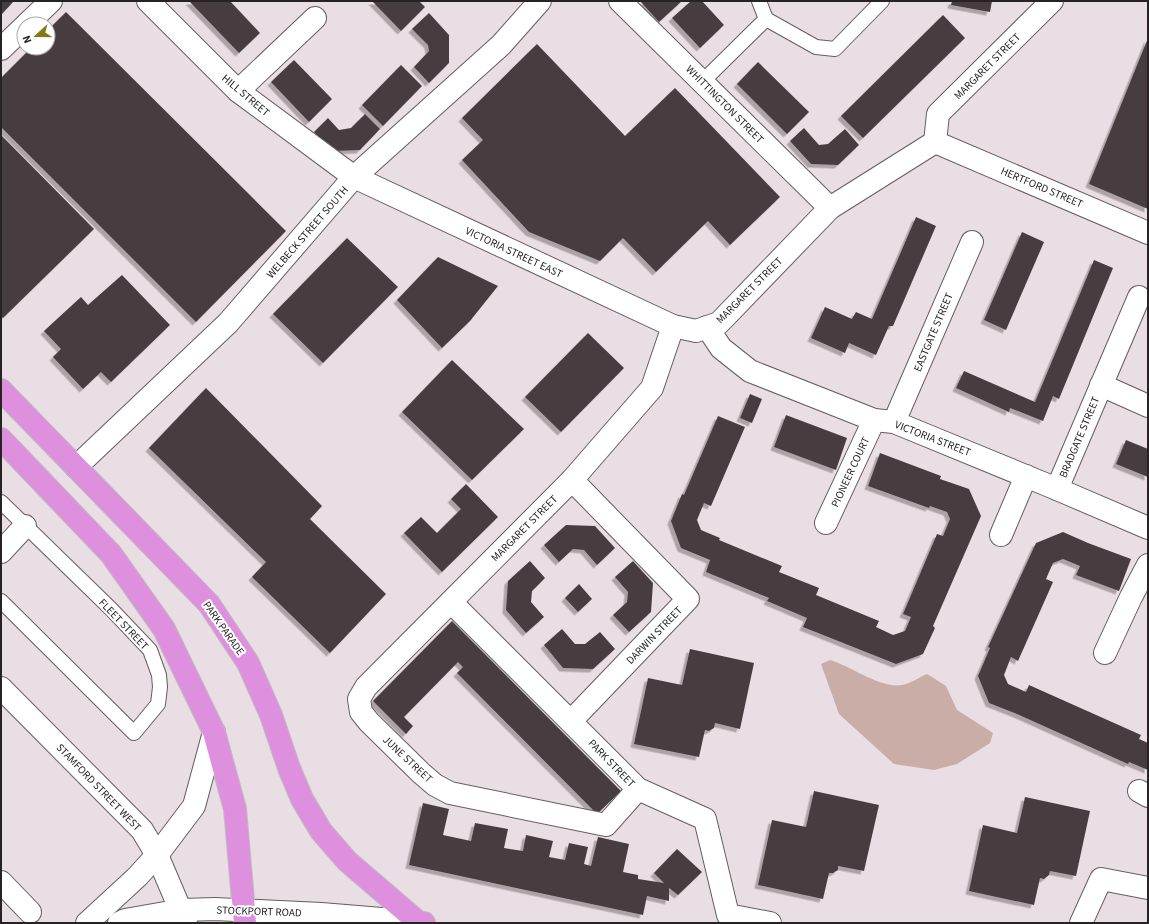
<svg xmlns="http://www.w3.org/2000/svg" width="1149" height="924" font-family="'Source Sans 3',sans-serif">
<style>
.green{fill:#caada6}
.building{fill:#473e3f;filter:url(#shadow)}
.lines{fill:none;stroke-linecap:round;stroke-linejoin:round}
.service-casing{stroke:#665d61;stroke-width:16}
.minor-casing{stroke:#665d61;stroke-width:24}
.tertiary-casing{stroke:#665d61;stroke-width:24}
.trunk-casing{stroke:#bebdbd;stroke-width:24}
.service{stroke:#fff;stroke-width:14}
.minor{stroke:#fff;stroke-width:22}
.tertiary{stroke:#fff;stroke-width:22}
.trunk{stroke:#de90de;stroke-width:22}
.labels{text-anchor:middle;stroke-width:4;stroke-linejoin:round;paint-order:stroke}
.street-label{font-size:11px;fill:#272324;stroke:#fff}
</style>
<defs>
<filter id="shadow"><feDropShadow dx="-3.5" dy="3.5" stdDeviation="0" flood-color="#0004"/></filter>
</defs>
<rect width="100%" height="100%" fill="#e9dee3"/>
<!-- green -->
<path class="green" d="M830,660C851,666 881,689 902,685C910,684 920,677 927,674L946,686L957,710L993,733L990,743L957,764L934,770L894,764L839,714L821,664Z"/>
<!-- building -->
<g class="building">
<path d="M1,1H14L1,15Z"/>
<path d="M189,1H230L260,33L239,53Z"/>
<path d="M372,1H419L425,7L401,31Z"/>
<path d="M640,1H682L659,22Z"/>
<path d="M691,1H702L724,25L700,48L672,18Z"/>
<path d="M952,1H992L990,12L951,5Z"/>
<path d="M66,12L286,231L196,322L1,127V78L31,48H48V30Z"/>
<path d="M429,13L449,35V63L429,83L414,67L429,51L428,45L412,29Z"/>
<path d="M943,15L965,38L863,138L841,116Z"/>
<path d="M1148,38V209L1089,184Z"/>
<path d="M537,44L625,136L675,88L780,197L730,245L708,221L656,272L623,238L600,261L529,232L462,160L483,140L462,118Z"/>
<path d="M294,60L332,99L309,122L271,82Z"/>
<path d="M758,62L809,112L787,134L737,84Z"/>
<path d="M401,65L422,86L383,126L362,105Z"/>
<path d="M365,114L380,129L360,150L333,151L314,132L328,118L339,130L351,128Z"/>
<path d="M804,128L819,145L828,144L845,129L859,145L838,165L811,164L790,141Z"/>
<path d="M1,135L94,229L3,318L1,316Z"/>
<path d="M916,217L936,226L893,326H889L876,355L849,343L845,353L811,338L825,307L852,319L856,312L872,319Z"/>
<path d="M1022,232L1044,242L1006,330L984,320Z"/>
<path d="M347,238L398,287L323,363L273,314Z"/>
<path d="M438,257L498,286L470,321L442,348L397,300Z"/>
<path d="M1094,260L1113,268L1059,399L1053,396L1043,421L1010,408L1009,412L956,388L964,371L1035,402Z"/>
<path d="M122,275L170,325L111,382L101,372L83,389L53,357L61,349L44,331L81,297L88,305Z"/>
<path d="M588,333L624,368L561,432L525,397Z"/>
<path d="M452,360L524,429L472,480L402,412Z"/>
<path d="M206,388L322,506L310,519L386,594L330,653L252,577L266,562L149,448Z"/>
<path d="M750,394L762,399L752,423L740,418Z"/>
<path d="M786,415L847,438L836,470L774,447Z"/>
<path d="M718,416L745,427L711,506L704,503L697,520L701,530L720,538L719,540L782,566L779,572L819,588L816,595L879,621L876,627L893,635L905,631L911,617L903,614L937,534L943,536L950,519L947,512L930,506L929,508L868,486L880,453L941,476L940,479L969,489L981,516L933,626L935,628L923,654L896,664L803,627L807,618L767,601L769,598L706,572L710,560L681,548L671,521L682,494L684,495Z"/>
<path d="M1126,440L1148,449V477L1116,464Z"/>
<path d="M466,484L498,517L442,572L404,533L421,517L437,533L461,509L451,499Z"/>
<path d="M566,525L595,526L615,548L597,565L584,550L573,549L559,562L544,545Z"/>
<path d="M1063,532L1088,543L1131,559L1119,591L1076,575L1080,566L1063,559L1053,563L1046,579L1053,582L1018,661L1011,657L1004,675L1008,684L1026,692L1029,685L1141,735L1139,739L1148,743V770L1129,762L1128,764L1017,714L989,703L978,676L990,648L988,647L1036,543Z"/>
<path d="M530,561L545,578L532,591L531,602L544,617L526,633L506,610L508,581Z"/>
<path d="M633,561L653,583L651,612L629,632L613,615L627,602L628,592L615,577Z"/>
<path d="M579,584L592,599L578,612L565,598Z"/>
<path d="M452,621L621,791L597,814L457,673L463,667L458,662L404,717L413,726L406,734L373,701Z"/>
<path d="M562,629L575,644H585L600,632L615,649L593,669L563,668L544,645Z"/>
<path d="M690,649L754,663L740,729L715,723L714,728L709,731L705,730L699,757L634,744L648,678L682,685Z"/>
<path d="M814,791L879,805L864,871L838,866V870L833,873H829L823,899L758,885L772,820L806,827Z"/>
<path d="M1025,797L1090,811L1076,876L1050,871L1049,875L1044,879L1040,878L1034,905L969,891L983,825L1017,833Z"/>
<path d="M423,803L449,809L443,835L471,841L475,823L508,829L504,848L523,851L526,835L553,841L549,857L565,860L569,843L588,847L584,864L591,866L598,837L629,844L623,872L638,875V879L664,883L654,873L677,849L702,872L678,895L669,888V901L647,896L643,915L409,865Z"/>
</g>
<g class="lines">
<!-- service casing -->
<g class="service-casing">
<g id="service">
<path d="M759,1L766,19L816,47L835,49L882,1"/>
<path d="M702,82L766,19"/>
<path d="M1,502L111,609L150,650L159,675L160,687L158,704L134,733L1,601"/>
</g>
</g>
<!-- minor casing -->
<g class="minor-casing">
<g id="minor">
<path d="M620,1L830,208"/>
<path d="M27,24L51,1"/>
<path d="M1,49L24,27"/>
<path d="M238,91L315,18"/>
<path d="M935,142L938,114L1052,1"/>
<path d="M707,327L721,348L750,371L874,420L894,422L1057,489L1148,528"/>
<path d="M1101,385L1148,406"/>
<path d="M894,422L972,242"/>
<path d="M76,467L228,323L354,177L501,45L540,1"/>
<path d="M1057,489L1139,297"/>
<path d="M826,523L874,420"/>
<path d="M1001,535L1026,476"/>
<path d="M1,552L25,526"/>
<path d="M451,602L638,789L705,819L728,915L770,923"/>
<path d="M1105,653L1131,597L1148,565"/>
<path d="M1,688L142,830L157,855L186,923"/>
<path d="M571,721L688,599L572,480"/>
<path d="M638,789L606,825L450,793L435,785L421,773L369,722L361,712L359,699L366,687L572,480L652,388L673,326"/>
<path d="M1139,791L1148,796"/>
<path d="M1,882L30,912"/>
<path d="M87,923L137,877L157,855L194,806L214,732"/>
<path d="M119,923L125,920L182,910L215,909L321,914L418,922"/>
<path d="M1081,923L1101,879L1148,888"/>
</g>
</g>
<!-- tertiary casing -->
<g class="tertiary-casing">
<path id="tertiary" d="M148,1L238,91L354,177L673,326L696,331L719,323L830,208L935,142L1148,233"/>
</g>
<!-- trunk casing -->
<g class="trunk-casing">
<g id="trunk">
<path d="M1,390L209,604L248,663L271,715L289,768L302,799L321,831L347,861L418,922L424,923"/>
<path d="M1,439L111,554L164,629L214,732L235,809L245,923"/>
</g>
</g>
<!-- service -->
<use href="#service" class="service"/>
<!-- minor -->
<use href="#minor" class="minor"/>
<!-- tertiary -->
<use href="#tertiary" class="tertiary"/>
<!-- trunk -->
<use href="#trunk" class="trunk"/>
</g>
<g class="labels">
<!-- street labels -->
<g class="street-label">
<text transform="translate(987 66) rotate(-45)" y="4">MARGARET STREET</text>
<text transform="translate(246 95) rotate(40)" y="4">HILL STREET</text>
<text transform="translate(725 104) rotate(45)" y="4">WHITTINGTON STREET</text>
<text transform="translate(1042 187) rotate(23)" y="4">HERTFORD STREET</text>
<text transform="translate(307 232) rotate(-49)" y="4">WELBECK STREET SOUTH</text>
<text transform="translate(514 252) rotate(25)" y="4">VICTORIA STREET EAST</text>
<text transform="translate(749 290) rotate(-45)" y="4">MARGARET STREET</text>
<text transform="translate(933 332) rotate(-67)" y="4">EASTGATE STREET</text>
<text transform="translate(1079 437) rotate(-67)" y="4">BRADGATE STREET</text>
<text transform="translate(933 438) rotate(21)" y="4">VICTORIA STREET</text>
<text transform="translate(850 472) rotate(-65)" y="4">PIONEER COURT</text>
<text transform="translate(524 528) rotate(-45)" y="4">MARGARET STREET</text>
<text transform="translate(124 624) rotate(46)" y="4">FLEET STREET</text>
<text transform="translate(224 628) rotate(55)" y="4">PARK PARADE</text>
<text transform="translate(654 635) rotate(-46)" y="4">DARWIN STREET</text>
<text transform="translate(408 759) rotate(43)" y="4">JUNE STREET</text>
<text transform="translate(612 763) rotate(46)" y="4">PARK STREET</text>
<text transform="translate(99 787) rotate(46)" y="4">STAMFORD STREET WEST</text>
<text transform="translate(259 911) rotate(2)" y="4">STOCKPORT ROAD</text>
</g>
</g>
<!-- border -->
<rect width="1149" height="924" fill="none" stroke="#272324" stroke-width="4"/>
<!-- north arrow -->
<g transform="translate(36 36) rotate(249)"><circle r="19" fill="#ffffff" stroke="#a9a7a7"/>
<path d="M0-3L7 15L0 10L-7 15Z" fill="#85771a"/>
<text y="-6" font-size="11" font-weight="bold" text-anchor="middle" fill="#272324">N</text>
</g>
</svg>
